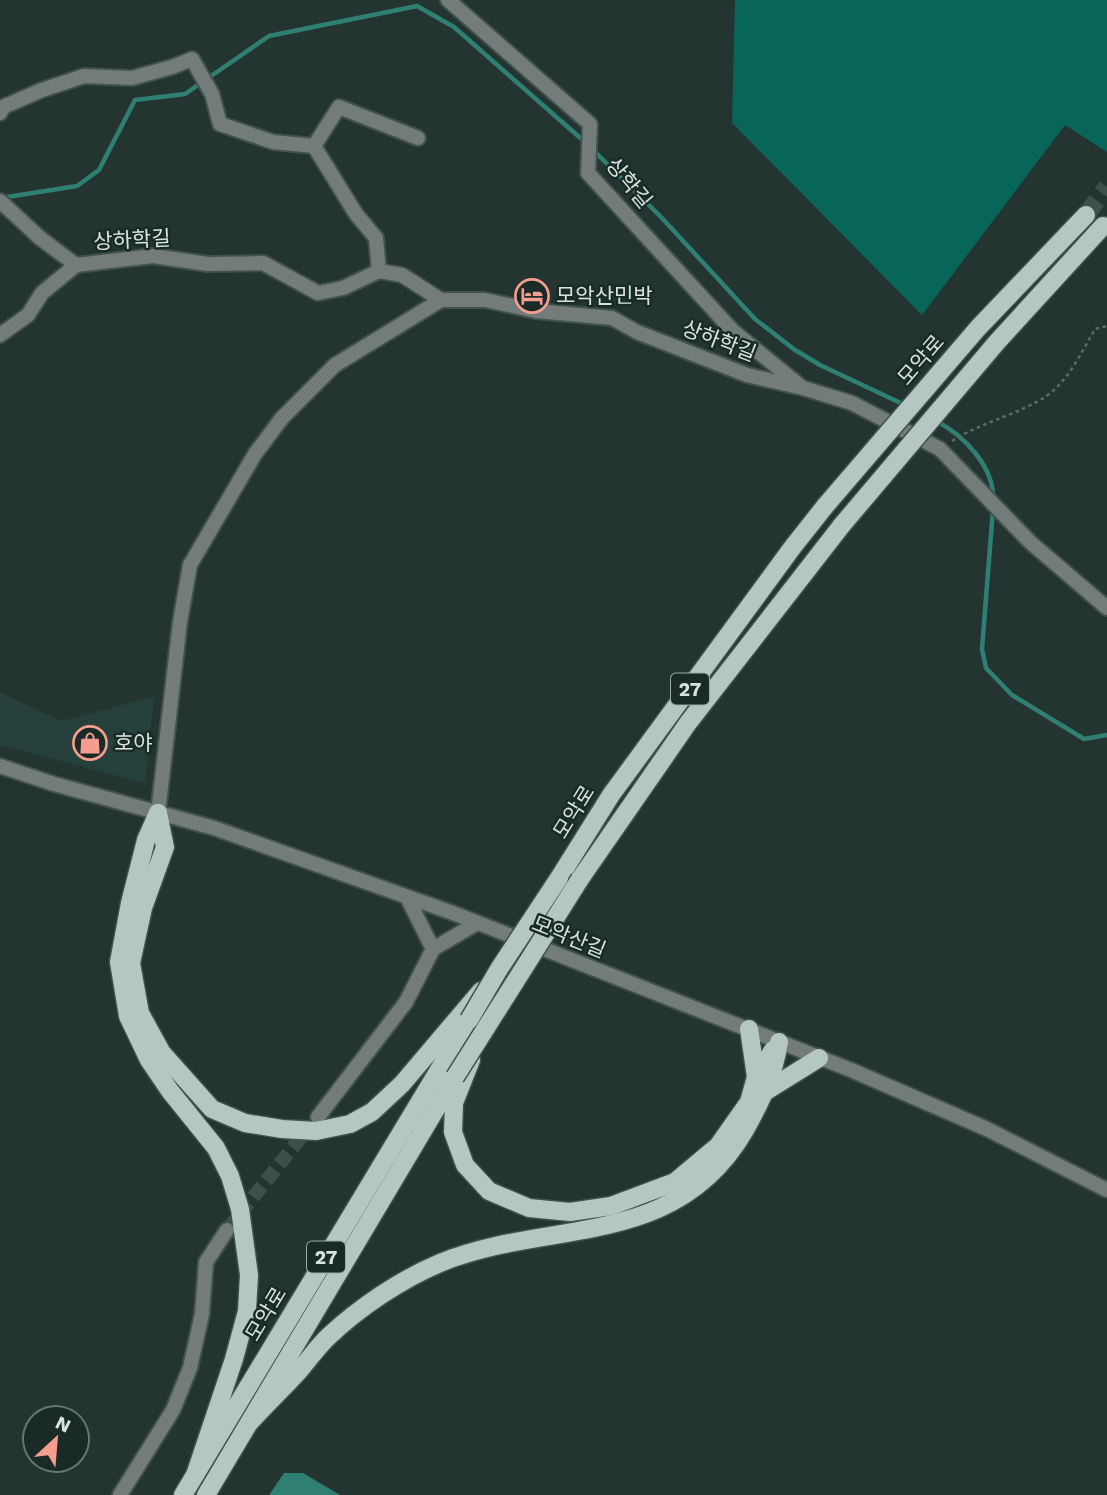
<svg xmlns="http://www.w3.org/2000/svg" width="1107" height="1495" font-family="'Work Sans','Noto Sans KR',sans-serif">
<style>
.built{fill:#26403b}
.forest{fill:#076659}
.water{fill:#2f8072}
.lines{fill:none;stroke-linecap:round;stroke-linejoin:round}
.stream{stroke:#2f8072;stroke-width:4.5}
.minor-tunnel{stroke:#3f4f4b;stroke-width:14;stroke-dasharray:14 7;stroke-linecap:butt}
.primary-tunnel{stroke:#3f4f4b;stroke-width:18;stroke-dasharray:18 9;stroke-linecap:butt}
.minor-casing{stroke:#41514d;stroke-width:18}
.primary-casing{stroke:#41514d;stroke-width:21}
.path{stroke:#5d6c68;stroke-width:2.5;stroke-dasharray:3.5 3.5;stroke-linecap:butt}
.minor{stroke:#737c7a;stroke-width:14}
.primary{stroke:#b5c7c2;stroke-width:18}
.primary-bridge-casing{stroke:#41514d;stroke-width:21;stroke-linecap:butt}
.primary-bridge{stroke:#b5c7c2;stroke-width:18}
.labels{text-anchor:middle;stroke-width:5;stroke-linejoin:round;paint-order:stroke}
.shield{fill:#1a2b27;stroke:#9faca8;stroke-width:2}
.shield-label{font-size:19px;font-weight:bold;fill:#d8e3e0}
.street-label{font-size:21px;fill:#d8e3e0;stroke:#1a2b27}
.poi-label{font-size:21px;fill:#d8e3e0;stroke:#1a2b27;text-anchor:start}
</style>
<rect width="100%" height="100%" fill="#243531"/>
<!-- built -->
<path class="built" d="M0,692L61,721L154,697L145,783L0,745Z"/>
<!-- forest -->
<path class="forest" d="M735,0H1107V152L1065,125L922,315L732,123Z"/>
<!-- water -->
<path class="water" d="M284,1473H303L340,1495H269Z"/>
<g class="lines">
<!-- stream -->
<g class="stream">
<path d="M592,149L661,217L755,319L795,350L820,365L907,406"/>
<path d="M1,198L77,186L99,170L135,100L185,94L269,36L417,6L454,27L586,143"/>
<path d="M936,421C964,435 995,468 993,500"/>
<path d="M993,509L982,649L986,668L1012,695L1084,739L1107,735"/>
</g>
<!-- minor-tunnel -->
<path class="minor-tunnel" d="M227,1230L310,1126"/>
<!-- primary-tunnel -->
<path class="primary-tunnel" d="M1086,215L1107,187"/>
<!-- minor casing -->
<g class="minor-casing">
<g id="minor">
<path d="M448,0L590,124L588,173L733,331L799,385"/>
<path d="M0,113L3,107L42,90L84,76L132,78L172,67L192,59L212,94L220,124L273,142L314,146L356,214L376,238L379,271"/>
<path d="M314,146L339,107L418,138"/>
<path d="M0,201L40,238L76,265"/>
<path d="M0,335L28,315L42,293L76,265L153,256L208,264L263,263L318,293L343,288L379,271L402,275L441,300H485L536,311L612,318L637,332L747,375L803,388L852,403L940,449L1030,542L1107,608"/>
<path d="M0,766L54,784L214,828L453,913L851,1070L987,1129L1107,1190"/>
<path d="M158,813L180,622L190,565L255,454L282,418L335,365L441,300"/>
<path d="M407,897L433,949"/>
<path d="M318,1117L406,1002L433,949L477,923"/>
<path d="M120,1495L173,1410L190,1368L202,1314L206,1262L227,1230"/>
</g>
</g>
<!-- primary casing -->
<g class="primary-casing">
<g id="primary">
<path d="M978,328L1086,215"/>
<path d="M997,342L1103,226"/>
<path d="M158,813L146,840L130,903L119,962L128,1016L149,1060L170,1091L216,1148L230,1176L240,1209L249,1275L247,1311L234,1359L195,1475"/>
<path d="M158,813L165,847L143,908L131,963L140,1013L162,1053L212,1109L245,1123L282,1129L316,1131L350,1124L372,1112L402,1084L481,991"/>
<path d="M559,878L611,795L792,548L826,505"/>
<path d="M580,879L688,723L842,525"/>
<path d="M749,1029L756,1077"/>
<path d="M471,1060L454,1103L453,1132L465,1165L489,1191L529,1208L570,1212L611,1206L675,1182L718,1146L749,1102L756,1077L773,1050"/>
<path d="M766,1091L819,1058"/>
<path d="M250,1422C266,1405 282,1389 298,1372C308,1361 317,1347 329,1336C360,1307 400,1280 440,1263C550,1218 675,1251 745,1130C761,1101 774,1075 779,1042"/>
<path d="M183,1495L469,1020"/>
<path d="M206,1495L455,1077"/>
</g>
</g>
<!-- path -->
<path class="path" d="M952,441C980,423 1013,416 1042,399C1067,384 1081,353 1095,329L1107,326"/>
<!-- minor -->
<use href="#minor" class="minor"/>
<!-- primary -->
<use href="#primary" class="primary"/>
<!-- primary-bridge casing -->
<g class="primary-bridge-casing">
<g id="primary-bridge">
<path d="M826,505L978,328"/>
<path d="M842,525L997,342"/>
<path d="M469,1020L499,969L559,878"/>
<path d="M455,1077L580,879"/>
</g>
</g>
<!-- primary-bridge -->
<use href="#primary-bridge" class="primary-bridge"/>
</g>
<!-- icons -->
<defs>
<g id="hotel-ring" transform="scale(1.75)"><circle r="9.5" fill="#1a2b27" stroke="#f59d8f" stroke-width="1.5"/><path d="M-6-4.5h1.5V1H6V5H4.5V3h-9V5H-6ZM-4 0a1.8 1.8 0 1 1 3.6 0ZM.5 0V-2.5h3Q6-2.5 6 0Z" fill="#f59d8f"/></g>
<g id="shop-ring" transform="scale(1.75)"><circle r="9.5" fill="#1a2b27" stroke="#f59d8f" stroke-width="1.5"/><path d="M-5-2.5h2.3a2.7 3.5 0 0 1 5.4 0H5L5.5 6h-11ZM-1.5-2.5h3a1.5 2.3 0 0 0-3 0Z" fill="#f59d8f"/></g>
</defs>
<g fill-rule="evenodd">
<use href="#hotel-ring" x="532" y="296"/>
<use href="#shop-ring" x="90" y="743"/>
</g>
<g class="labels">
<!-- shield labels -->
<g class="shield">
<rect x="671" y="673.5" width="38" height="31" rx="5"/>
<rect x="307" y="1241.5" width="38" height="31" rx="5"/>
</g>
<g class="shield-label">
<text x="690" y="696">27</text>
<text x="326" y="1264">27</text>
</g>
<!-- street labels -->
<g class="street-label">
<text transform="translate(629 183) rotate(50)" y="7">상학길</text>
<text transform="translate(132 240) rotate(-3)" y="7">상하학길</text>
<text transform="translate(719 341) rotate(21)" y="7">상하학길</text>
<text transform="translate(921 360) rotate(-49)" y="7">모악로</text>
<text transform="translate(574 812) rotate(-58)" y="7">모악로</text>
<text transform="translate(569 937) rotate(22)" y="7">모악산길</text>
<text transform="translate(266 1314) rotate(-59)" y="7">모악로</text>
</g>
<!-- poi labels -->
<g class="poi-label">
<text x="556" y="303">모악산민박</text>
<text x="114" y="750">호야</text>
</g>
</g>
<!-- north arrow -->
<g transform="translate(56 1439) rotate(26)"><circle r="33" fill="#1a2b27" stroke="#667571" stroke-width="2"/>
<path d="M0-5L12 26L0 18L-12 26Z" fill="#f59d8f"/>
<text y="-10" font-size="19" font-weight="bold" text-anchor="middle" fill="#d8e3e0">N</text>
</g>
</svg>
